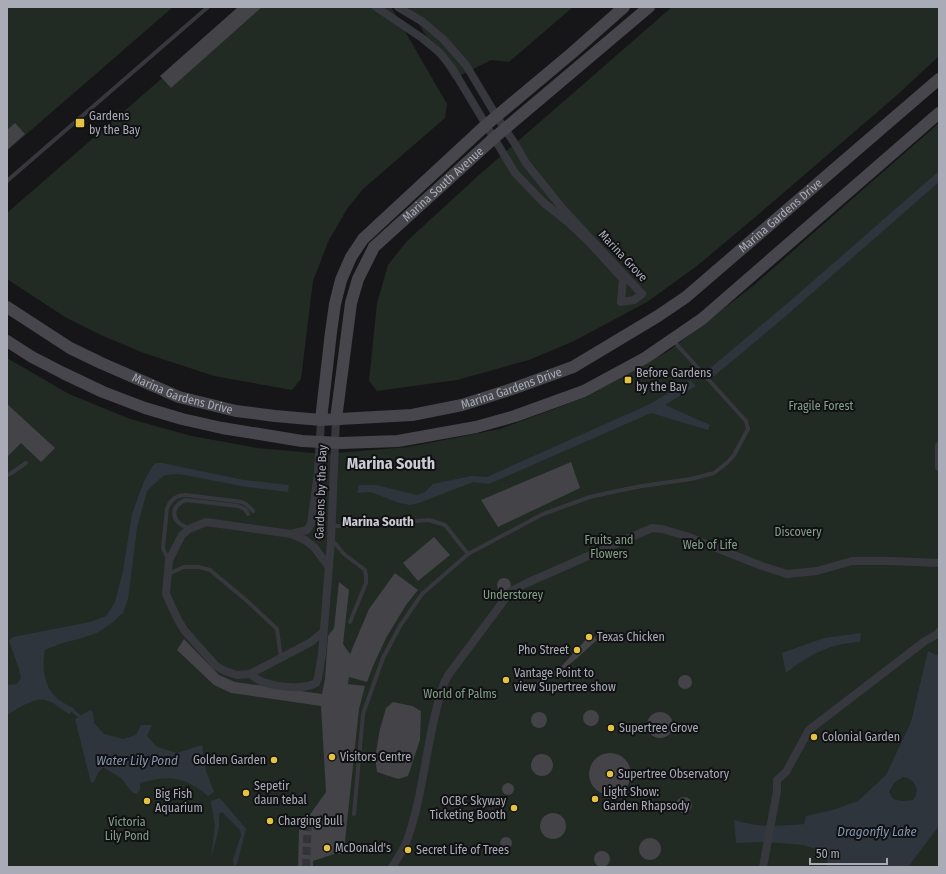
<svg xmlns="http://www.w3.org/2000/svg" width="946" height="874" font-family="'Fira Sans Condensed',sans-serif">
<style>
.green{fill:#222a24}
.water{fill:#2f353d;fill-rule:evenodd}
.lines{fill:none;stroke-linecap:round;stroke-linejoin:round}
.stream{stroke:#2f353d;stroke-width:3}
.building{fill:#434348}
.street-tunnel{stroke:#333438;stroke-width:8;stroke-dasharray:8 4;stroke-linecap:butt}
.lane{stroke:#37383d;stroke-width:4}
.street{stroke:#37383d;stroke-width:8}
.secondary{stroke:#46464c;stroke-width:12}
.poi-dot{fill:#e5c241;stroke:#111113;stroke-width:1.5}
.labels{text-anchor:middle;stroke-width:4;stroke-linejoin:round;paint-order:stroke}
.poi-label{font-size:12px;fill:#a9acb7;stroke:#111113;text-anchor:start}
.street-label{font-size:12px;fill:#a9acb7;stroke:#111113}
.park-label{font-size:12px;fill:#81a087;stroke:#111113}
.neighbourhood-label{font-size:13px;font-weight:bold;fill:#cacbd3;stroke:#111113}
.water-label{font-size:13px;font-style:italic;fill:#8395af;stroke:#111113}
.district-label{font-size:16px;font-weight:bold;fill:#cacbd3;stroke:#111113}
</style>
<rect width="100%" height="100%" fill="#161618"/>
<!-- green -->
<g class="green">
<path d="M7,7H173L7,151Z"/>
<path d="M244,7H391L447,104L445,118L363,189L347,209L328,242L313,281L301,379L292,390L214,376L141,352L101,335L65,317L7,279V213Z"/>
<path d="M408,7H573L509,62L491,60L453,79Z"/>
<path d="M672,7H939V56L896,96L760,213L697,266L647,302L574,341L529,360L457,380L377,391L369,381L377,303L388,265L407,241L479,175Z"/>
<path d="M939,123V867H7V358L69,394L130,419L192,436L257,448L325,454L408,447L500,429L586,397L670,350L754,285Z"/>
</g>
<!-- water -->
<g class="water">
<path d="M939,171V182L787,315L713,377L708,370L789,302Z"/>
<path d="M690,380L696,386L665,405L710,425L708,430L651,413L489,484L473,482L419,503L410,505L399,503L371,492L357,493L359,485H376L417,495L425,492L433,484L471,476L487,477L650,404Z"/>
<path d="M156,463H162L244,480L289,485L288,492L247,487L179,474L165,475L156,482L147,491L137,528L128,599L123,613L113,622L97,633L79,639L62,643L45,650C42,664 43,684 54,695C59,701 68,705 75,709L69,714C61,709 54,702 45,700C34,697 16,710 7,715V685L17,684L21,678L19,669L9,641L13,637L90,622L106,616L115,602L123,571L132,514L144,481L152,467Z"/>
<path d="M861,633L860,642C831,643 808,655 786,673L782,653L824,638Z"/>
<path d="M928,651L939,656V694L938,704L939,711V826L908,867H826L829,853L803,845L767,842L736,843L734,820C760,828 777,826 804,824L806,816L833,810L858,801L886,775L911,722ZM903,777C915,778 921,791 913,800L902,801L893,799L889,792L894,783Z"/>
<path d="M90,710L93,712L94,723L104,734L123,739L136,735L141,725H152L147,736L157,747L177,753L202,745L206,771L214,792L208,796C183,776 170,775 140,783V790L137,794L133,793L121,778L103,767L98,773L94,782L91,783L75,719Z"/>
<path d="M220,798L246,829L237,864L234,866L233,860L241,835L240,830L222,812L219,814V828L211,858L215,826L211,801Z"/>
</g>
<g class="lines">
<!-- stream -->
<path class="stream" d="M73,711L79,716"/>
</g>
<!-- building -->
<g class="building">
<path d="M238,7H262L171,88L160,76Z"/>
<path d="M15,123L25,134L7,150V130Z"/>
<path d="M7,404L55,448L41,462L21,443L7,457Z"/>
<path d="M571,462L580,488L498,527L481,500Z"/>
<path d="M434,537L450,555L418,581L403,563Z"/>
<path d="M395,573L418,590L406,605L386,638L373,666L367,682L349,677L348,684L365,686L359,709L344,851L342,854H334L313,861V867H298L299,830L326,792L321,706L231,693L214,685L177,650L184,639L219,675L235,682L322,694L325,679L328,636L334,628L339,582L349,590L343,644L350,654L369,609Z"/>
<circle cx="504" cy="585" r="7"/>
<path d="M592,633L597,640L576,659L553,677L535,687L533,684L559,669Z"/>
<circle cx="685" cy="682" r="7"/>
<path d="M393,702L412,706L421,711L420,740L408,776L398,779L377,772L375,758L380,729L386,708Z"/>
<circle cx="591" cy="718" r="8"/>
<circle cx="539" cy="720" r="8"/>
<circle cx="660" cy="725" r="13"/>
<circle cx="610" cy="774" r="21"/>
<circle cx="542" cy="765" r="11"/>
<circle cx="508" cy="789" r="6"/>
<circle cx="684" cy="805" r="8"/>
<circle cx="553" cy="826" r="13"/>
<circle cx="506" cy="843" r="6"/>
<circle cx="650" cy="849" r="11"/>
<circle cx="602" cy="859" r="8"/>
</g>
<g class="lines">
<!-- street-tunnel -->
<path class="street-tunnel" d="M306,867L308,818"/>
<!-- lane -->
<g class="lane">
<path d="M7,181L208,7"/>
<path d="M7,475L10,474L26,463"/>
<path d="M332,526H358L429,520L445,525L468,554"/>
<path d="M189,529C186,527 181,525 178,522C170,513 176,503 186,500L238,506L245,509L248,514"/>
<path d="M332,540L344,554L365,570L366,576V583L350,622"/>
<path d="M168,559L163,548L167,509C170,500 176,495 186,495L242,502L246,504L253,511"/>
<path d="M168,574L184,567H199L210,570L246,600L277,629L281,658"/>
<path d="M354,814L363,714L383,658L400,626L422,594L468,554L543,514L590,497L617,491L642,486L691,479L714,473L728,462L734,455L748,429L746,421L678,346L673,340"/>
</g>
<!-- street -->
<g class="street">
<path d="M376,7L422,38L440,53L452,68L515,173L544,203L568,222L588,241L623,279L621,302L634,300L642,294L563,209L526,163L515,144L497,117L466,65L443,39L423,22L398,7"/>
<path d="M939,446V467"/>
<path d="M291,534L307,530L311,524L318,473L321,420"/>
<path d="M323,632L311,642L250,674L237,675L225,671L216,666L184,630L177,618L166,594L169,560L182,535L189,529L206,522L291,534L305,540L314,547L329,567"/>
<path d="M250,674C254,676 258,681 263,682C277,687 304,690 316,683L318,678L322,654L331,540L336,419"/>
<path d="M392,867C397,859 403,851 406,843C425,792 426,735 444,683L449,674L511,591L529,582L652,528L662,529L686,536L762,566L787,574L817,571L852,561H890L939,563"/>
<path d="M763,867L777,791V780L786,772L809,730L925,641L938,634L939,632"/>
</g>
<!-- secondary -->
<g class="secondary">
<path id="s1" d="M7,307L70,348L101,363L179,397L236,411L275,416L321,420L412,415L462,405L509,390L573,367L658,316L686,297L939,79"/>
<path d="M7,341L32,357L63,373L103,392L145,408L182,419L222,428L302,441L341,443L398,441L476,427L515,416L584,391L645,358L702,319L939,113"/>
<path id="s2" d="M336,419L351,303L358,279L374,247L494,138L649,7"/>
<path d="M321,420L331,332L335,304L341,280L351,257L363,239L486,125L572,53L624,7"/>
</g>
</g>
<!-- markers -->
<g class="poi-dot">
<rect x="75" y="118" width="10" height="10" rx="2"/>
<rect x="624" y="376" width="8" height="8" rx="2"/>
<circle cx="589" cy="637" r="4"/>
<circle cx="577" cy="650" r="4"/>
<circle cx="506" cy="680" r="4"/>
<circle cx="611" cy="728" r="4"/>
<circle cx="814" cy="737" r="4"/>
<circle cx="332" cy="757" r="4"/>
<circle cx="274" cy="760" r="4"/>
<circle cx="610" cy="774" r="4"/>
<circle cx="246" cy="793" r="4"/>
<circle cx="595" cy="799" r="4"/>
<circle cx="147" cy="801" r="4"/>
<circle cx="514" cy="808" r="4"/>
<circle cx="270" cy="821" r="4"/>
<circle cx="327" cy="848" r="4"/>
<circle cx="408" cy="850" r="4"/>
</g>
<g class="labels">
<!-- poi labels -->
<g class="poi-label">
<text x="89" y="120">Gardens<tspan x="89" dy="14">by the Bay</tspan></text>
<text x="636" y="377">Before Gardens<tspan x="636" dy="14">by the Bay</tspan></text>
<text x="597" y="641">Texas Chicken</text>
<text x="569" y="654" text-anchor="end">Pho Street</text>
<text x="514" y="677">Vantage Point to<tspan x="514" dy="14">view Supertree show</tspan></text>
<text x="619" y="732">Supertree Grove</text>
<text x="822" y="741">Colonial Garden</text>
<text x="340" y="761">Visitors Centre</text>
<text x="266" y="764" text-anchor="end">Golden Garden</text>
<text x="618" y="778">Supertree Observatory</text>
<text x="254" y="790">Sepetir<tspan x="254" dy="14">daun tebal</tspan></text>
<text x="603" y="796">Light Show:<tspan x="603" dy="14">Garden Rhapsody</tspan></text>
<text x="155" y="798">Big Fish<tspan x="155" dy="14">Aquarium</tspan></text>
<text x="506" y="805" text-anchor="end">OCBC Skyway<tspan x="506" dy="14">Ticketing Booth</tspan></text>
<text x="278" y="825">Charging bull</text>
<text x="335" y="852">McDonald's</text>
<text x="416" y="854">Secret Life of Trees</text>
</g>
<!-- street labels -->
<g class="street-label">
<text dy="4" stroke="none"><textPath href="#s2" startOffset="271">Marina South Avenue</textPath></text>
<text dy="4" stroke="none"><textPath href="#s1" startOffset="856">Marina Gardens Drive</textPath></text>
<text transform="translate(623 256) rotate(47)" y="4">Marina Grove</text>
<text dy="4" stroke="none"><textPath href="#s1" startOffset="533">Marina Gardens Drive</textPath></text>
<text dy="4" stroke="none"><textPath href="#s1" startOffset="197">Marina Gardens Drive</textPath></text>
<text transform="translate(321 492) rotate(-88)" y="4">Gardens by the Bay</text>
</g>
<!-- park labels -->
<g class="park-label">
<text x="821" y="410">Fragile Forest</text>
<text x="798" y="536">Discovery</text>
<text x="609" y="544">Fruits and<tspan x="609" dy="14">Flowers</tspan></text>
<text x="710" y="549">Web of Life</text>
<text x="513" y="599">Understorey</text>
<text x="460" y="698">World of Palms</text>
<text x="127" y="826">Victoria<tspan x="127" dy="14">Lily Pond</tspan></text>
</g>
<!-- neighbourhood labels -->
<g class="neighbourhood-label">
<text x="378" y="526">Marina South</text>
</g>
<!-- water labels -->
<g class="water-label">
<text x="137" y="765">Water Lily Pond</text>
<text x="877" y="836">Dragonfly Lake</text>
</g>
<!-- district labels -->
<g class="district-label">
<text x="391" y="469">Marina South</text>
</g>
</g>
<!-- border -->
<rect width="946" height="874" fill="none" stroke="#a9acb7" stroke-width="16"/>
<!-- scale -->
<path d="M810 858v6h77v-6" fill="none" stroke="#a9acb7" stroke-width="2"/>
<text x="816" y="858" font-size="12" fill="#a9acb7" stroke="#111113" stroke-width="3" paint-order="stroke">50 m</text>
</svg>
